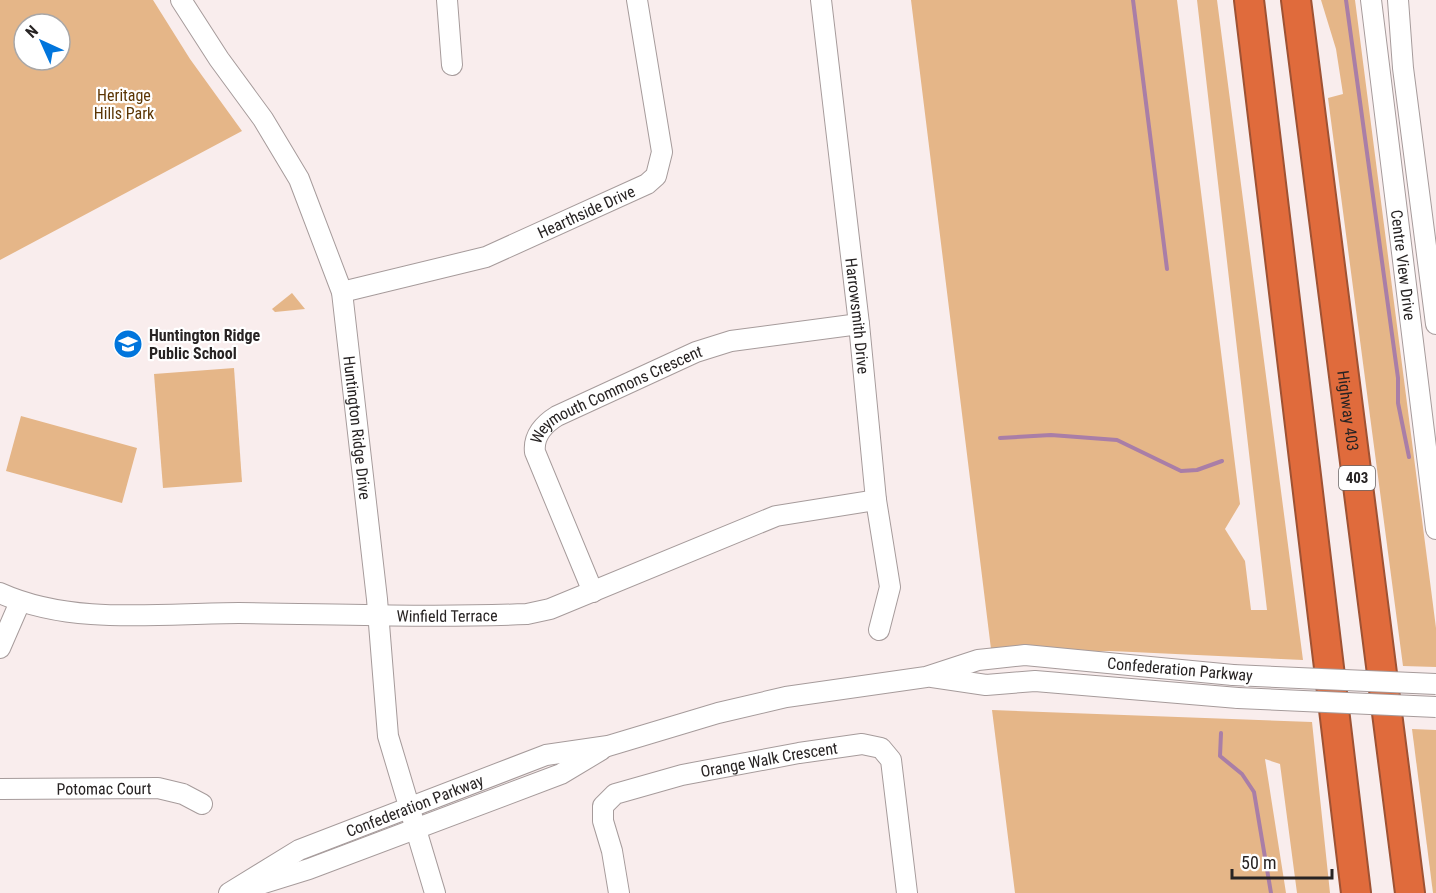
<svg xmlns="http://www.w3.org/2000/svg" width="1436" height="893" font-family="'Roboto Condensed',sans-serif">
<style>
.green{fill:#e5b688;fill-rule:evenodd}
.lines{fill:none;stroke-linecap:round;stroke-linejoin:round}
.stream{stroke:#a97ea7;stroke-width:4}
.minor-casing{stroke:#a69b9b;stroke-width:22}
.highway-casing{stroke:#9f5233;stroke-width:32}
.minor{stroke:#fff;stroke-width:20}
.highway{stroke:#e06b3c;stroke-width:28}
.minor-bridge-casing{stroke:#a69b9b;stroke-width:22;stroke-linecap:butt}
.minor-bridge{stroke:#fff;stroke-width:20}
.labels{text-anchor:middle;stroke-width:4.5;stroke-linejoin:round;paint-order:stroke}
.shield{fill:#fff;stroke:#686565;stroke-width:1.5}
.shield-label{font-size:15px;font-weight:bold;fill:#272323}
.park-label{font-size:16px;fill:#5b3503;stroke:#fff}
.street-label{font-size:16px;fill:#272323;stroke:#fff}
.poi-label{font-size:16px;font-weight:bold;fill:#272323;stroke:#fff;text-anchor:start}
</style>
<rect width="100%" height="100%" fill="#f9eded"/>
<!-- green -->
<g class="green">
<path d="M0,0H153L190,59L242,131L0,260ZM24,24H60V60H24Z"/>
<path d="M911,0H1177L1240,504L1225,529L1245,561L1251,610H1267L1197,0H1217L1303,660L1111,651L999,655L991,649Z"/>
<path d="M1321,0H1355L1436,628V667L1403,666L1328,98L1343,94L1336,49Z"/>
<path d="M292,293L305,309L275,312L272,309Z"/>
<path d="M234,368L242,482L163,488L154,374Z"/>
<path d="M21,416L137,448L122,503L6,471Z"/>
<path d="M992,710L1312,722L1330,893H1297L1280,764L1265,759L1286,893H1015Z"/>
<path d="M1412,729L1436,730V893H1433Z"/>
</g>
<g class="lines">
<!-- stream -->
<g class="stream">
<path d="M1133,0L1167,269"/>
<path d="M1346,0L1398,378V403L1409,457"/>
<path d="M1000,438L1051,435L1117,440L1181,471L1197,470L1222,461"/>
<path d="M1221,733L1220,756L1242,774L1254,792L1271,893"/>
</g>
<!-- minor casing -->
<g class="minor-casing">
<g id="minor">
<path id="s1" d="M181,0L219,59L263,119L299,179L342,292L377,599L388,736L435,893"/>
<path d="M447,0L452,65"/>
<path id="s2" d="M821,0L859,324L876,500L890,587L879,630"/>
<path id="s3" d="M1371,0L1436,529"/>
<path d="M1398,0L1403,68L1436,324"/>
<path id="s4" d="M342,292L486,257L647,184L656,176L662,152L637,0"/>
<path id="s5" d="M593,592L535,452C533,436 544,424 557,416L696,352L731,341L859,324"/>
<path id="s6" d="M0,593C73,626 162,613 239,613C335,614 431,618 527,614L550,609L776,516L876,500"/>
<path d="M0,648L20,602"/>
<path d="M932,677L986,685L1035,681L1238,698"/>
<path id="s7" d="M0,789L158,788L183,794L202,804"/>
<path d="M254,886L309,869L561,774L601,750"/>
<path id="s8" d="M229,893L299,850L546,755L608,746L718,713L786,697L926,677L978,660L1025,655L1233,675"/>
<path id="s9" d="M619,893L612,851L603,821V806L615,794L682,775L799,753L862,744L881,748L891,760L907,893"/>
</g>
</g>
<!-- highway casing -->
<g class="highway-casing">
<g id="highway">
<path d="M1249,0L1356,893"/>
<path id="s10" d="M1296,0L1410,893"/>
</g>
</g>
<!-- minor -->
<use href="#minor" class="minor"/>
<!-- highway -->
<use href="#highway" class="highway"/>
<!-- minor-bridge casing -->
<g class="minor-bridge-casing">
<g id="minor-bridge">
<path d="M1233,675L1436,684"/>
<path d="M1238,698L1436,707"/>
</g>
</g>
<!-- minor-bridge -->
<use href="#minor-bridge" class="minor-bridge"/>
</g>
<!-- icons -->
<defs>
<g id="school-disc" transform="scale(1.5)"><circle r="9.5" fill="#0175dc" stroke="#fff"/><path d="M0-5L7-2L0 1L-7-2ZM-4 1L0 2.5L4 1V4Q0 6-4 4Z" fill="#fff"/></g>
</defs>
<g fill-rule="evenodd">
<use href="#school-disc" x="128" y="344"/>
</g>
<g class="labels">
<!-- shield labels -->
<rect class="shield" x="1339" y="466" width="36" height="24" rx="4.5"/>
<g class="shield-label">
<text x="1357" y="483">403</text>
</g>
<!-- park labels -->
<g class="park-label">
<text x="124" y="101">Heritage<tspan x="124" dy="18">Hills Park</tspan></text>
</g>
<!-- street labels -->
<g class="street-label">
<text dy="6" stroke="none"><textPath href="#s4" startOffset="258">Hearthside Drive</textPath></text>
<text dy="6" stroke="none"><textPath href="#s3" startOffset="267">Centre View Drive</textPath></text>
<text dy="6" stroke="none"><textPath href="#s2" startOffset="318">Harrowsmith Drive</textPath></text>
<text dy="6" stroke="none"><textPath href="#s5" startOffset="258">Weymouth Commons Crescent</textPath></text>
<text dy="6" stroke="none"><textPath href="#s10" startOffset="414">Highway 403</textPath></text>
<text dy="6" stroke="none"><textPath href="#s1" startOffset="472">Huntington Ridge Drive</textPath></text>
<text dy="6" stroke="none"><textPath href="#s6" startOffset="450">Winfield Terrace</textPath></text>
<text transform="translate(1180 669) rotate(5)" y="6">Confederation Parkway</text>
<text dy="6" stroke="none"><textPath href="#s9" startOffset="264">Orange Walk Crescent</textPath></text>
<text dy="6" stroke="none"><textPath href="#s7" startOffset="104">Potomac Court</textPath></text>
<text dy="6" stroke="none"><textPath href="#s8" startOffset="206">Confederation Parkway</textPath></text>
</g>
<!-- poi labels -->
<g class="poi-label">
<text x="149" y="341">Huntington Ridge<tspan x="149" dy="18">Public School</tspan></text>
</g>
</g>
<!-- north arrow -->
<g transform="translate(42 42) rotate(315)"><circle r="28" fill="#ffffff" stroke="#a9a7a7" stroke-width="1.5"/>
<path d="M0-4.5L10 22L0 15L-10 22Z" fill="#0175dc"/>
<text y="-9" font-size="16" font-weight="bold" text-anchor="middle" fill="#272323">N</text>
</g>
<!-- scale -->
<path d="M1232 869v9h100v-9" fill="none" stroke="#272323" stroke-width="3"/>
<text x="1241" y="869" font-size="18" fill="#272323" stroke="#ffffff" stroke-width="4.5" paint-order="stroke">50 m</text>
</svg>
